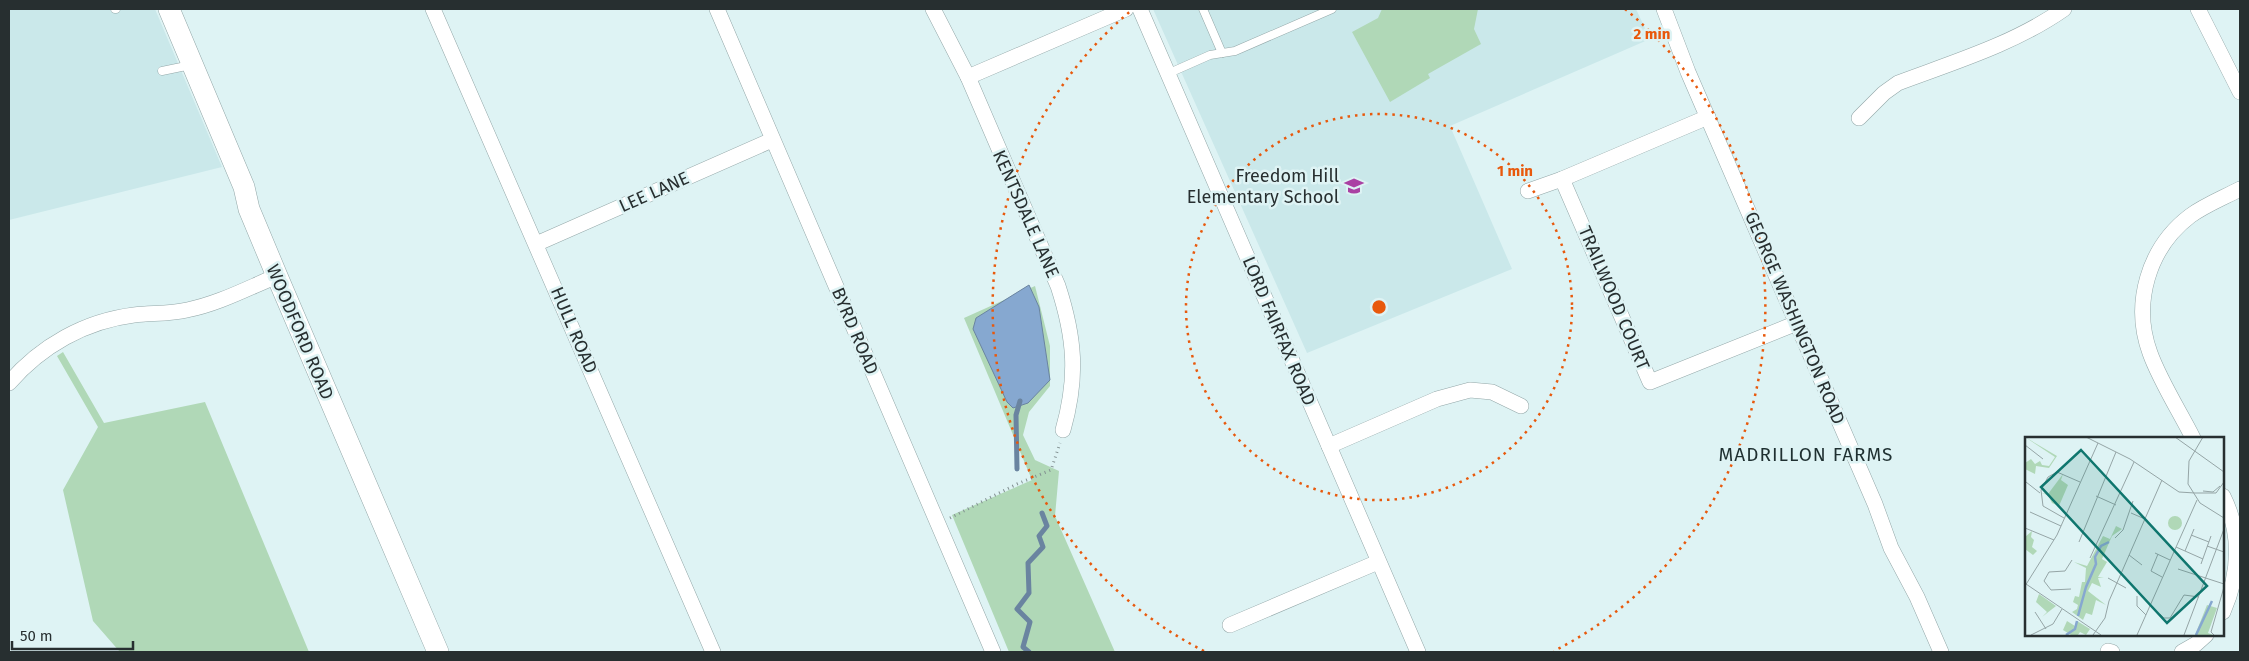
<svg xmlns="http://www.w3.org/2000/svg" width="2249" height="661" font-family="'Fira Sans',sans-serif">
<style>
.built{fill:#cae8ea}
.green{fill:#b0d8b7}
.water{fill:#86a8d0;stroke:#6a84a0}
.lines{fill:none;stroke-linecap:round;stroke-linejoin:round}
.stream{stroke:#6a84a0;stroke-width:5}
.lane-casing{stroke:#93a7a8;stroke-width:9}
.street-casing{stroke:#93a7a8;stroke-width:16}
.secondary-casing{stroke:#93a7a8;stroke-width:22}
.path{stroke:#829091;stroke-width:3;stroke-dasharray:1 4;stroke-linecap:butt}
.lane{stroke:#fff;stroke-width:8}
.street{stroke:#fff;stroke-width:15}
.secondary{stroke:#fff;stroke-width:21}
.ring{fill:none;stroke:#e8590c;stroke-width:2.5;stroke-dasharray:2.5 5}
.labels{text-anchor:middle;stroke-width:5;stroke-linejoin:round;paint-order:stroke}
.poi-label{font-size:18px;fill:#272f30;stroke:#def3f4;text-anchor:end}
.street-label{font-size:18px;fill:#272f30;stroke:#def3f4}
.neighbourhood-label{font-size:19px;letter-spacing:1px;fill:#1f3031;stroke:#def3f4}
.inset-river{fill:none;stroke:#86a8d0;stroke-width:2.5}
.inset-road{fill:none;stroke:#95a5a6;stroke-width:1}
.view{fill:#0f766e;fill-opacity:0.15;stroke:#0f766e;stroke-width:2.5}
.inset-edge{fill:none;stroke:#272f30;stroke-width:2.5}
.centre{fill:#e8590c;stroke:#def3f4;stroke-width:2.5}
.ring-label{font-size:15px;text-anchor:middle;font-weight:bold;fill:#e8590c;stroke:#def3f4;stroke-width:5;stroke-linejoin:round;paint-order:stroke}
</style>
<rect width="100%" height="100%" fill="#def3f4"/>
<!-- built -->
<g class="built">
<path d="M9,9H155L222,167L9,220Z"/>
<path d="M1153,9H1636L1650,39L1450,126L1512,269L1307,353Z"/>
</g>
<!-- green -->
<g class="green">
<path d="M1382,9H1478L1474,29L1481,44L1428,74L1430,78L1390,102L1352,32L1378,18Z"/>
<path d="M1035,286L1050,346V386L1029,412L1023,435L1035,460L1059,471L1055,516L1115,652H1009L952,515L1032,480L964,318Z"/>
<path d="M63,352L104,423L205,402L309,652H120L93,621L63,490L98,427L57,356Z"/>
</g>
<!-- water -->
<path class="water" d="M1029,285L1039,307L1050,380L1028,403L1013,408L1007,402L973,329L976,318Z"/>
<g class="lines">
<!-- stream -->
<g class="stream">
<path d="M1017,469L1016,415L1020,401"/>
<path d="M1029,652L1023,647L1030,622L1017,609L1029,593L1028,563L1043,547L1039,536L1047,526L1042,513"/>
</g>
<!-- lane casing -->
<g class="lane-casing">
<g id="lane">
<path d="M115,9H116"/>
<path d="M1203,9L1222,53"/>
<path d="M162,71L191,65"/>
<path d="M1167,74L1210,55L1235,51L1332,9"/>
</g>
</g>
<!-- street casing -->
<g class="street-casing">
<g id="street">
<path d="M433,9L713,652"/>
<path d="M717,9L993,652"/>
<path d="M933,9L968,77L1058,286C1075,338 1078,377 1063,430"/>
<path d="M1140,9L1418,652"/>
<path d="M1664,9L1688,72L1875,504L1891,548L1917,597L1941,652"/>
<path d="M2198,9L2240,92"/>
<path d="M968,77L1126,9"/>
<path d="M1859,118L1884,93L1898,83C1954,62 2014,44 2064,9"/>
<path d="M1562,179L1650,382L1797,323"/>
<path d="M1528,191L1562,179L1708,117"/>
<path d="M536,244L772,140"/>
<path d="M9,383C41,346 85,321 134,315C152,313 170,314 187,310C218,304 248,288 277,276"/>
<path d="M2193,438C2180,412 2160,381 2150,353C2132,304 2148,248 2190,216C2205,205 2223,198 2240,189"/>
<path d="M1329,446L1437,399L1470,390L1492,392L1521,406"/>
<path d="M2223,496C2242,534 2240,573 2223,612"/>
<path d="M1230,625L1378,562"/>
<path d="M2108,651L2112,652"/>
<path d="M2182,652L2196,644L2206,635"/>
</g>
</g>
<!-- secondary casing -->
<g class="secondary-casing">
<path id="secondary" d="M169,9L244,187L249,209L277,276L438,652"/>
</g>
<!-- path -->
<path class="path" d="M950,518L1017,484L1051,470L1060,443"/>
<!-- lane -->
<use href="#lane" class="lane"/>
<!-- street -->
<use href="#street" class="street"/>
<!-- secondary -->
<use href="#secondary" class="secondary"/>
</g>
<!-- distance rings -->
<g class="ring">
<circle cx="1379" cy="307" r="193"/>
<path d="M1204 651A386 386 0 0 1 1133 9M1625 9A386 386 0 0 1 1554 651"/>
</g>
<!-- icons -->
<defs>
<g id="school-bare" transform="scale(1.5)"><path d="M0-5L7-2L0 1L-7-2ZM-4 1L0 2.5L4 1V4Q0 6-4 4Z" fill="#aa41a3" stroke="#def3f4" stroke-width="2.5" paint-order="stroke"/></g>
</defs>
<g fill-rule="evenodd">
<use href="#school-bare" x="1354" y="186"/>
</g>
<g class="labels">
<!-- poi labels -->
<g class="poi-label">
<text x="1339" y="182">Freedom Hill<tspan x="1339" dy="21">Elementary School</tspan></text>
</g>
<!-- street labels -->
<g class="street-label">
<text transform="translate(654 192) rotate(-24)" y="6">LEE LANE</text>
<text transform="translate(1026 214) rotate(66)" y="6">KENTSDALE LANE</text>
<text transform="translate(1614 298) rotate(67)" y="6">TRAILWOOD COURT</text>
<text transform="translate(1795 318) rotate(67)" y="6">GEORGE WASHINGTON ROAD</text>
<text transform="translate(574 330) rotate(67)" y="6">HULL ROAD</text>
<text transform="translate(855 331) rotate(67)" y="6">BYRD ROAD</text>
<text transform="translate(1279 331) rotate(67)" y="6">LORD FAIRFAX ROAD</text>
<text transform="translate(300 332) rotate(67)" y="6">WOODFORD ROAD</text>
</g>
<!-- neighbourhood labels -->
<g class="neighbourhood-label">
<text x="1806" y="461">MADRILLON FARMS</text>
</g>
</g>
<!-- overview -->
<g transform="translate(2025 437)">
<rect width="199" height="199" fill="#def3f4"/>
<path d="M0,0L32,19L24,31L11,29L10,37L0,32V26L6,22L10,27L15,24L17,28L24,29L30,20ZM38,37L36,43L43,48L34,69L27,66L23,58L16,56L23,57ZM143 86a7 7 0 1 1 14 0a7 7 0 1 1-14 0ZM91,89L97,92L87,99L77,122L82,125L73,140H79L73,141L76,150L67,146L63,154L81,168L71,163L67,178L61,176L58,183L47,175L52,172L53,168L48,165L50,159L54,160L57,145H60L61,131L49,125L62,129L78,99L85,102ZM7,94L6,100L9,103L7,110L12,114L8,118L0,112V100ZM14,157L31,169L17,180L22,175L11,165ZM182,168L192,171L183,196L188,198H170ZM42,184L50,189L52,184L65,192L61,198L55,195L53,198H46L38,193Z" fill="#b0d8b7"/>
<path class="inset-river" d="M53,179L61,150L71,127L70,120L76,109L84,105M41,198L50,192L52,184M171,198L187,164"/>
<path class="inset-road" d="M61,0L105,22L154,55L170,56M150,0L199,35M178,0L164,24L163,47L175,66L199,81M0,8L18,22M1,45L15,56M178,54L188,55L195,49M170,56H191L199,45M71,59L91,68M5,75L36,89M106,76L120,82M39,81L18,69L16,53L23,40L32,35L55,45M0,91L29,103M166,98L184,105M90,101L98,93L108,64M54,105L91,15M182,109L199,115M151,110L178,122M160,114L169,92M130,116L145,123M133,117L126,134L137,140M104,118L117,128M65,121L109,25M176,127L186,99M153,132L199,147M83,141L101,151M1,147L76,198M0,149L32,98L73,6M46,152L26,153L19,144L24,135L40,134L47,123M112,159V169L121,178M10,175L21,192M135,177L139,181H145L159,158L174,160M6,198L28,187L37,172M68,198L80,181L84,164L137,43M112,198L172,63M159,198L199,92M189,198L186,195L199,150"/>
<path class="view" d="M56,13L182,149L142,186L16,50Z"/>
<rect width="199" height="199" class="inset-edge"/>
</g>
<circle cx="1379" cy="307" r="8" class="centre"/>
<g class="ring-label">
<text x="1652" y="39">2 min</text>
<text x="1515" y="176">1 min</text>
</g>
<!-- border -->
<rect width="2249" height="661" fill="none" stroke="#272f30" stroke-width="20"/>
<!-- scale -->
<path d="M12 641v8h121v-8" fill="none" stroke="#272f30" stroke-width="2.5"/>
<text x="20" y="641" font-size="15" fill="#272f30" stroke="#def3f4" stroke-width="4" paint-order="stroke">50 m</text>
</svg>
